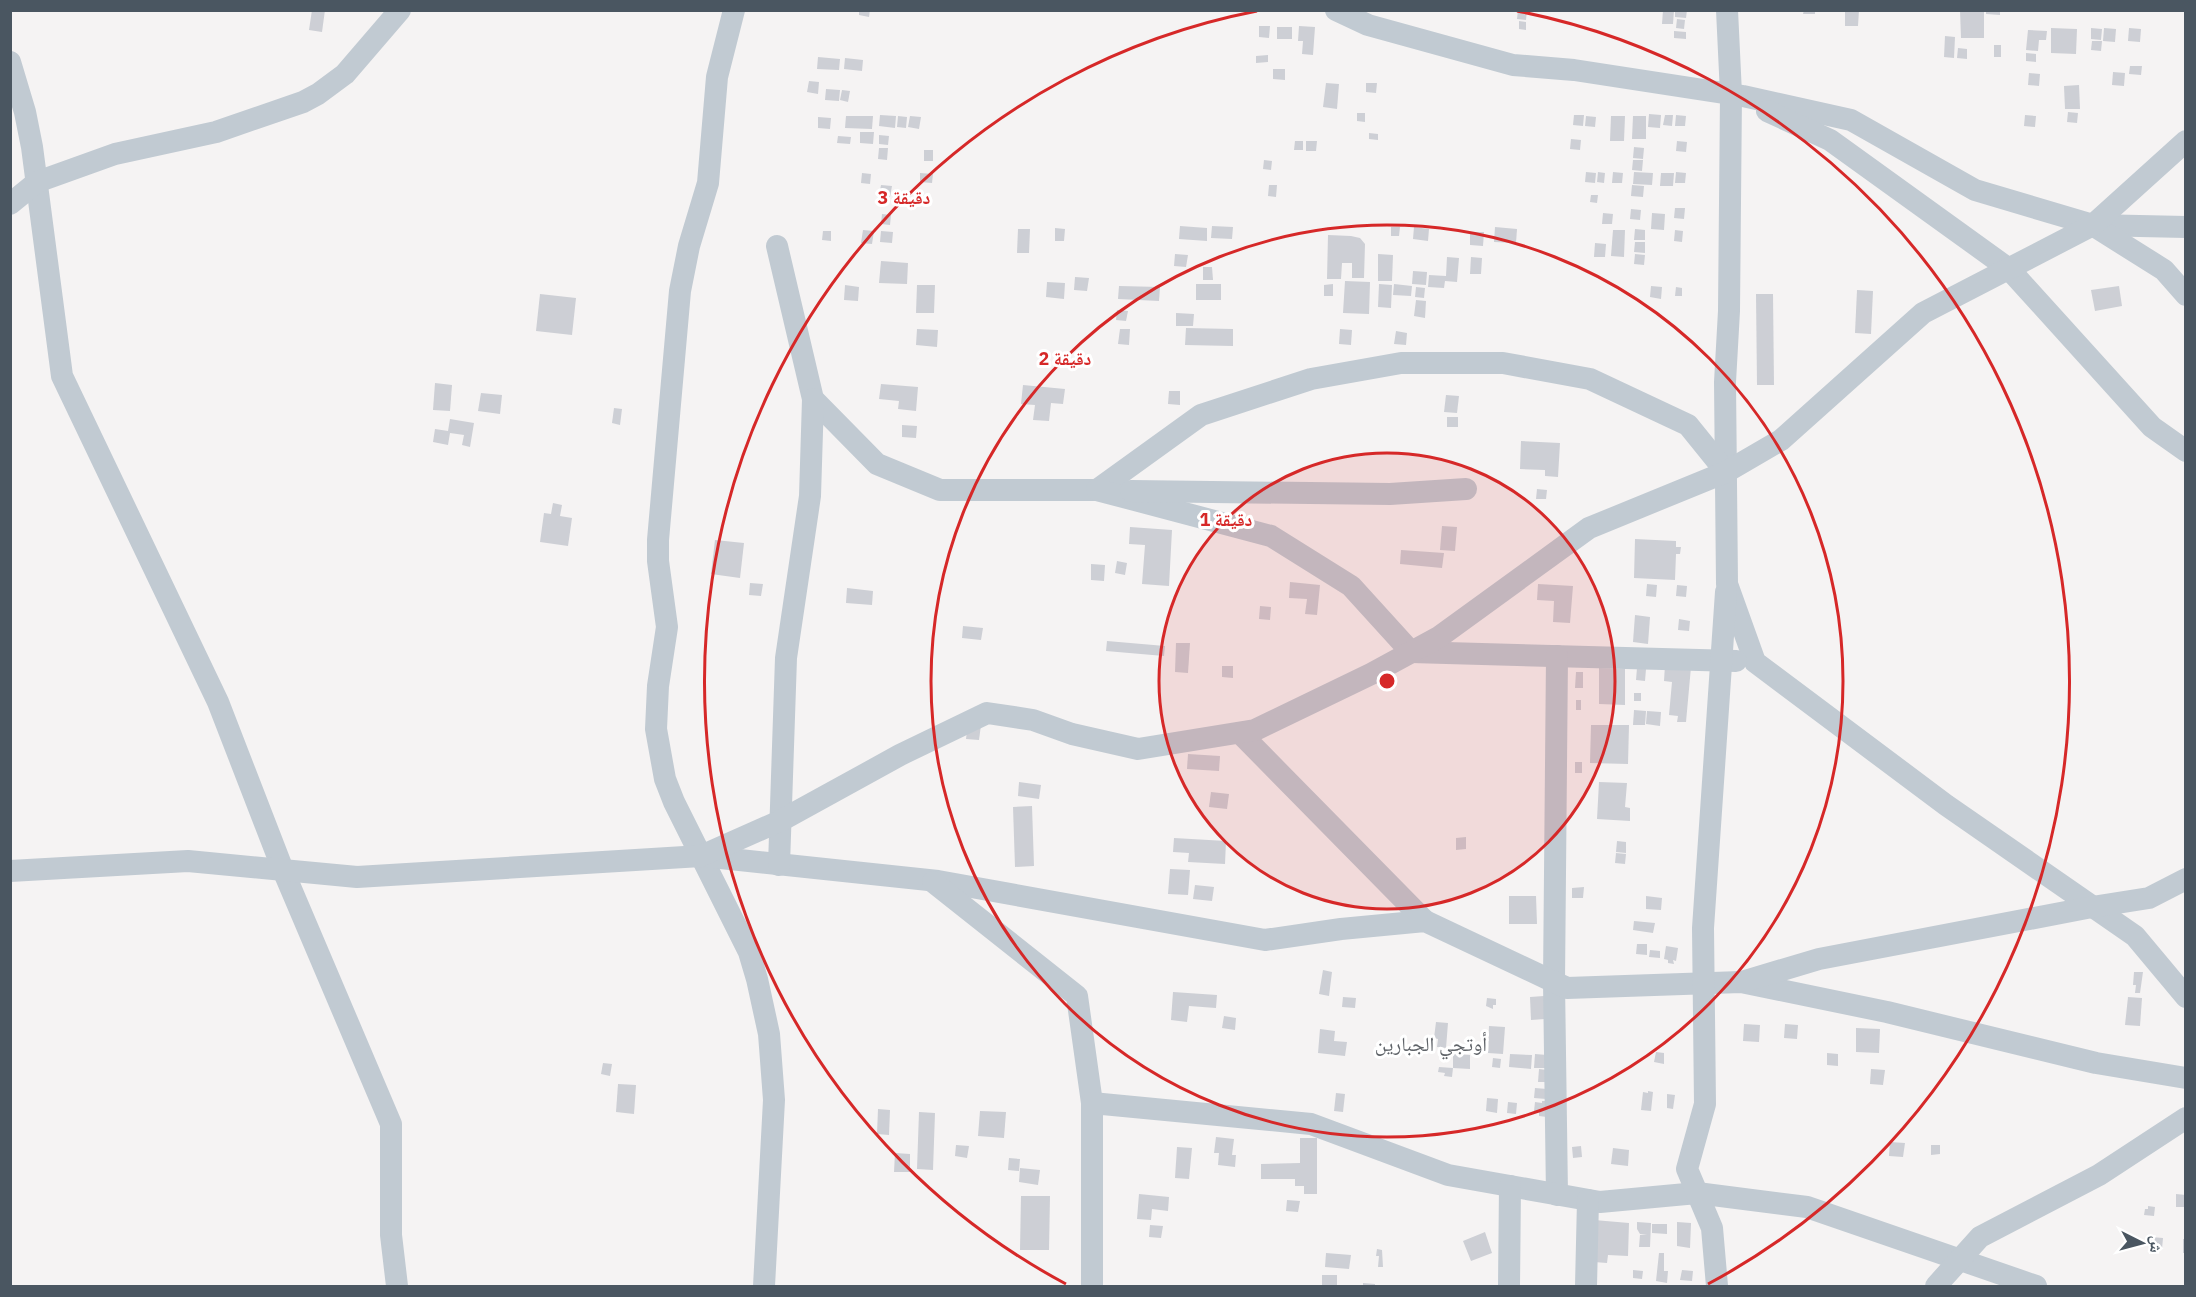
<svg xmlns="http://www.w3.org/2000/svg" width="2196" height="1297" font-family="'IBM Plex Sans','Noto Naskh Arabic',sans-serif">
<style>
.building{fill:#cdcfd5}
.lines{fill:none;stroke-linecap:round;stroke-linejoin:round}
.street{stroke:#c1cad2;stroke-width:22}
.ring{fill:none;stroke:#d62828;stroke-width:3}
.labels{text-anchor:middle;stroke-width:6;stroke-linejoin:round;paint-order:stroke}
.quarter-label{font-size:20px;fill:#5f6368;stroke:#fff}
.centre{fill:#d62828;stroke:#fff;stroke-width:3}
.ring-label{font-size:18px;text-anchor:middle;font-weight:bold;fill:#d62828;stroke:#fff;stroke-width:6;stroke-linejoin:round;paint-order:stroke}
</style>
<rect width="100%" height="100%" fill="#f5f3f3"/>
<!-- building -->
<g class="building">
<path d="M312,10H325L322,32L309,30Z"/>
<path d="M859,10H870L869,17L859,15Z"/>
<path d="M1518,10H1527L1526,20L1517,19Z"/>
<path d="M1663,10H1674L1673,24H1662Z"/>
<path d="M1675,10H1687L1686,18L1675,17Z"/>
<path d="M1804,10H1815V14H1803Z"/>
<path d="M1845,10H1859L1858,26H1845Z"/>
<path d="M1960,10H1984V38H1961Z"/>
<path d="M1986,10H2000V15L1986,14Z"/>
<path d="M1677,19L1685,20L1684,29L1676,28Z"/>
<path d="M1519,21L1526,22V30L1519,29Z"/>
<path d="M1259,26H1270L1269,38L1259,37Z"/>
<path d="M1299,26L1315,27L1313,55L1302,54L1303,41H1298Z"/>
<rect x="1277" y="27" width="15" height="12"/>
<path d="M2051,28L2077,29L2076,54L2051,53Z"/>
<path d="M2091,28L2102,29L2101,40L2091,39Z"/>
<path d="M2104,28L2116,29L2115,42L2103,41Z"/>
<path d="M2129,28L2141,29L2140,42L2128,41Z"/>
<path d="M2028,30L2047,31L2046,40H2039L2038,51L2026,50Z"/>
<path d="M1674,31L1686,32V39L1674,38Z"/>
<path d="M1945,36L1955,37L1954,58L1944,57Z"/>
<path d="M2092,41H2102L2101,51L2091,50Z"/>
<rect x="1994" y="45" width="7" height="12"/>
<path d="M1958,48L1967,49V59L1957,58Z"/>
<path d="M2026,53L2036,54V62L2026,61Z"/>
<path d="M1268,55V62L1256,63V56Z"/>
<path d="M818,57L840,59L839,70L817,69Z"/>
<path d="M845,58L863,60L862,71L844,69Z"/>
<path d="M2130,66H2142L2141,75L2129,74Z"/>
<path d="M1273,69H1285V80L1273,79Z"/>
<path d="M2113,72L2125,73L2124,86L2112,85Z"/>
<path d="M2029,73L2040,74L2039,86L2028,85Z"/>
<path d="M809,81L819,82L818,94L807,92Z"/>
<path d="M1326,83L1339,84L1337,109L1323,107Z"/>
<path d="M1366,83H1377L1376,93L1366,92Z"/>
<path d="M2079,85L2080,109H2065L2064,86Z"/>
<path d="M826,89L840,90L839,101L825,100Z"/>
<path d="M842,90L850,91L848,102L840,100Z"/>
<path d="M2068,112L2078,113L2077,123L2067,122Z"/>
<path d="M1357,113H1365V122L1357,121Z"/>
<path d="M1649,114L1661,115L1660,128L1648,127Z"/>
<path d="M880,115L896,116L895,128L879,126Z"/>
<path d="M1574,115H1584L1583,126L1573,125Z"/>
<path d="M1665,115H1673L1672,126L1663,125Z"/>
<path d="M1676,115L1686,116L1685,126H1675Z"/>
<path d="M2025,115L2036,116L2035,127L2024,126Z"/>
<path d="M846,116H873L872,129L845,128Z"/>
<path d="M898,116L907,117L906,128L897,127Z"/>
<path d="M910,116L921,117L919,129L908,127Z"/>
<path d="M1586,116L1596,117L1595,127L1585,126Z"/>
<path d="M1611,116H1625L1624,141H1610Z"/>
<path d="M1633,116H1646V139H1632Z"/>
<path d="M818,117L831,118L830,129L818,128Z"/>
<path d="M860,132H874L873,144L860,143Z"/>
<path d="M1369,133L1378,134V140L1369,139Z"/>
<path d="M879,135L889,136L888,145L879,144Z"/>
<path d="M838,136L851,137L850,144L837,143Z"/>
<path d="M1571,139L1581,140L1580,150L1570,149Z"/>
<path d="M1295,141H1303V150H1294Z"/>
<path d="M1306,141H1317L1316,151H1306Z"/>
<path d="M1677,141L1687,142L1686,152L1676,151Z"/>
<path d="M1634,147L1644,148L1643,159L1633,158Z"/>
<path d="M879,148H888L887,160L878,159Z"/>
<rect x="924" y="150" width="9" height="11"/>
<path d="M1264,160L1272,161L1271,170L1263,169Z"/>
<path d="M1633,160H1643L1642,171L1632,170Z"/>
<path d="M1586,172L1596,173L1595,183L1585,182Z"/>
<path d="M1598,172L1605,173L1604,183L1597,182Z"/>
<path d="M1613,172L1623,173L1622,183H1612Z"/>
<path d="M1634,172L1653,173L1652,185L1633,184Z"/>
<path d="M1676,172L1686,173L1685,183H1675Z"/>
<path d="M862,173L871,174L870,184L861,183Z"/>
<path d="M920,173L933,174L932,183L920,182Z"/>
<path d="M1661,173H1674L1673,186H1660Z"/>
<path d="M881,185L892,186L890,197L879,196Z"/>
<path d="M1269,185H1277L1276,197L1268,196Z"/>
<path d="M1632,185L1644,186L1643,197L1631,196Z"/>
<path d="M1591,195H1598L1597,203L1590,202Z"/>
<path d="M1675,208H1685L1684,219L1674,218Z"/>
<path d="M1631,209L1641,210L1640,220L1630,219Z"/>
<path d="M1603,213L1613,214L1612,224H1602Z"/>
<path d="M1652,213L1665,214L1664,230L1651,229Z"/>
<path d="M882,214L891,215L890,225L881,224Z"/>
<path d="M1180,226L1207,228V241L1179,239Z"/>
<path d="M1212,226L1233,227L1232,239L1211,238Z"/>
<path d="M1391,227H1400L1399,236H1391Z"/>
<path d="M1414,227L1429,229L1428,241L1413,239Z"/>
<path d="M1495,227L1517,229L1516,243L1494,242Z"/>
<path d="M1055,228L1065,229L1064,241H1055Z"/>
<path d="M1018,229H1030L1029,253H1017Z"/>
<path d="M1635,229L1645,230V240H1634Z"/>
<path d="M863,230L874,231L872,244L861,243Z"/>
<path d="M1613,230H1625L1624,257L1611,256Z"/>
<path d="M1675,230L1683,231L1682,242L1674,241Z"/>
<path d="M823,231H831V241L822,240Z"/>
<path d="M881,231L893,232L892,243L880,242Z"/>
<path d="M1470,232H1484L1483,246L1470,245Z"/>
<path d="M1328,235L1351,236L1360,238L1365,244L1364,278H1352V263H1342L1341,279H1327Z"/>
<path d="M1635,242H1645V253L1634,252Z"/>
<path d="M1595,243L1606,244L1605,257H1594Z"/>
<path d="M1175,254L1188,255L1186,267L1174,266Z"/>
<path d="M1378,254L1393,255L1392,281H1378Z"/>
<path d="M1635,254L1645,255L1644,265L1634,264Z"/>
<path d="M1447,257L1459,258L1457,282L1445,281L1444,288L1428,287L1429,275L1446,276Z"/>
<path d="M1471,257L1482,258L1481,274H1470Z"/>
<path d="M881,261L908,263L907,284L879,283Z"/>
<path d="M1203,267H1212L1213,280H1203Z"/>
<path d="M1413,271L1427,272L1426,285L1412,284Z"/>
<path d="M1075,277L1089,278L1087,291L1074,290Z"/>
<path d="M1345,281L1370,282L1369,314L1343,313Z"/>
<path d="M1047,282L1065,283L1064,299L1046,297Z"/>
<rect x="1196" y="284" width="25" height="16"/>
<path d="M1333,284V296H1324V285Z"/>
<path d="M1379,284L1392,285L1391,308L1378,307Z"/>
<path d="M1394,284L1412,286L1411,296L1393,295Z"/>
<path d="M845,285L859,287L858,301L844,300Z"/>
<path d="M917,285H935L934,313H916Z"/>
<path d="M1119,286L1160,287L1159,301L1118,299Z"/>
<path d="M1651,286L1662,287L1661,299L1650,297Z"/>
<path d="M2119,286L2122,306L2095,311L2091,290Z"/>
<path d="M1416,287L1425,288L1424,298L1415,297Z"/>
<path d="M1676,287L1682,288V296H1675Z"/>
<path d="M1857,290L1873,291L1871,334L1855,333Z"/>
<path d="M540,294L576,298L572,335L536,331Z"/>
<path d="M1756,294H1773L1774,385H1757Z"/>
<path d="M1416,300L1426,301L1425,318L1414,316Z"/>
<path d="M1117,310L1128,311L1126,321L1116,320Z"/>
<path d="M1176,313L1194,314L1193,326H1176Z"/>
<path d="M1186,328L1233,329V346L1185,345Z"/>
<path d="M917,329L938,330L937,347L916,345Z"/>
<path d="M1120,329H1130L1129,345L1118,344Z"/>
<path d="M1340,329L1352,330L1351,345L1339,344Z"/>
<path d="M1396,331L1407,333L1406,345L1394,344Z"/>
<path d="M435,383L452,385L450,411L433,410Z"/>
<path d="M881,384L918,387L916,411L898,409L899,401L879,399Z"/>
<path d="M1023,385L1065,389L1063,404L1051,403L1049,421L1033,420L1035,405L1021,404Z"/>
<path d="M1169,391H1180V405L1168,404Z"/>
<path d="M481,393L502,395L500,414L478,411Z"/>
<path d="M1446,395L1459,396L1457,413L1444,412Z"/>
<path d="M614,408L622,409L620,425L612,423Z"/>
<rect x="1447" y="417" width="11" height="10"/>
<path d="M450,419L474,423L470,447L462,445L464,435L450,433L448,445L433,442L435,429L448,431Z"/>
<path d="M902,425L917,426L916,438L902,437Z"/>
<path d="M1521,441L1560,443L1558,477L1545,476V470L1520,469Z"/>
<path d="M1537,489L1547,490L1546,499H1536Z"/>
<path d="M553,503L562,505L560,516L572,518L568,546L540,542L544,513L551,514Z"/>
<path d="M1442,526L1457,527L1455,551L1440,550Z"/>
<path d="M1130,527L1172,530L1169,586L1142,584L1145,545L1129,544Z"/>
<path d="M1635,539L1676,541V547H1681L1680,554H1676L1675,580L1634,578Z"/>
<path d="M715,540L744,543L740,578L711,574Z"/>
<path d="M1401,550L1444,553L1442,568L1400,564Z"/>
<path d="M1117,561L1127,563L1125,575L1115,573Z"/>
<path d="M1091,564L1105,565L1104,581L1091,580Z"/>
<path d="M1290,582L1320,585L1317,615L1305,614L1307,599L1289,598Z"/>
<path d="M750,583L763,584L761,596L749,595Z"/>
<path d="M1538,584L1573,586L1570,623L1553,622L1554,601L1537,600Z"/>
<path d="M1647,584L1657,585L1656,597L1646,596Z"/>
<path d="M1677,585L1687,586L1686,597L1676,596Z"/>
<path d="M847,588L873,591L872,605L846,603Z"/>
<path d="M1260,606L1271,607L1270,620L1259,619Z"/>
<path d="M1635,615L1650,617L1648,644L1633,642Z"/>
<path d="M1679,619L1690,621L1689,631L1678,630Z"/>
<path d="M963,626L983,628L981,640L962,638Z"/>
<path d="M1107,641L1165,646L1164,656L1106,651Z"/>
<path d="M1176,643H1190L1188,673L1175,672Z"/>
<path d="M1665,665L1691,667L1686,722H1677L1678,716L1669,715L1672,682L1664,681Z"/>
<path d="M1222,666H1233V678L1222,677Z"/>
<path d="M1599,668L1625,669V705L1599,704Z"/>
<path d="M1637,668L1646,669L1645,681L1636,680Z"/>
<path d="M1576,672H1583V688H1575Z"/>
<rect x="1634" y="693" width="7" height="8"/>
<rect x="1576" y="700" width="5" height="10"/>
<path d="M1634,710L1646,711L1645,725H1633Z"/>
<path d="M1647,711L1661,712L1660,726L1646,724Z"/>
<path d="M968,723L981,725L979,740L966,739Z"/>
<path d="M1591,725H1629L1628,764L1590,763Z"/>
<path d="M1188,754L1220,756L1219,771L1187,769Z"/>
<rect x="1575" y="762" width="7" height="11"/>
<path d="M1019,782L1041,785L1039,799L1018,796Z"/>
<path d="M1599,782L1627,783L1625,807L1630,808V821L1597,819Z"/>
<path d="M1211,792L1229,794L1227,809L1209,807Z"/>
<path d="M1032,806L1034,866L1015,867L1013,807Z"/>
<path d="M1466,837V849L1456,850V838Z"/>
<path d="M1174,838L1226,841L1225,864L1188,862L1189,853L1173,852Z"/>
<path d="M1617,841L1626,842V853L1616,852Z"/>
<path d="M1616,853L1626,854L1625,864L1615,863Z"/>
<path d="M1170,869L1190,870L1188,895L1168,894Z"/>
<path d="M1195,885L1214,887L1212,901L1193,899Z"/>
<path d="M1584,887L1583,898H1572V888Z"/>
<path d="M1509,896H1536L1537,924H1509Z"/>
<path d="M1646,896L1662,898L1661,910L1646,909Z"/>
<path d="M1634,921L1655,923L1653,933L1633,930Z"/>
<path d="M1637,944H1647V955L1636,954Z"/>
<path d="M1666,946L1678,948L1676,961L1673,960L1674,964L1668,963V960L1664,959Z"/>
<path d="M1650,950L1660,951V958L1649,957Z"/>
<path d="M1323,970L1332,972L1329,996L1319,994Z"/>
<path d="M2134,972H2143L2140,993H2135L2136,985H2133Z"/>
<path d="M1173,992L1217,995L1216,1008L1189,1006L1187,1022L1171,1020Z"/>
<path d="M1544,996L1545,1019L1531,1020L1530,997Z"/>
<path d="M1343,997L1356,998L1355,1008L1342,1007Z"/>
<path d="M2128,997L2142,998L2140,1026L2125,1025Z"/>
<path d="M1487,998L1496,999V1005H1493V1009L1486,1006Z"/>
<path d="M1224,1016L1236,1018L1235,1030L1222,1028Z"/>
<path d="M1436,1022L1448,1023L1446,1048L1437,1047L1438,1039L1434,1038Z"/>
<path d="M1744,1024L1760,1025L1759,1042L1743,1041Z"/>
<path d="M1785,1024L1798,1025L1797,1039L1784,1038Z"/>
<path d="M1489,1026L1505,1027L1503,1054L1488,1053Z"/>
<path d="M1856,1028L1880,1029L1879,1053L1856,1052Z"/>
<path d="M1320,1029L1335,1031L1334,1041L1347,1042L1345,1056L1318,1053Z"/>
<path d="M1656,1052L1664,1053V1064L1654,1062Z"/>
<path d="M1827,1053L1838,1054V1066L1827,1065Z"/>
<path d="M1453,1054L1470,1055V1069L1453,1068L1452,1077L1444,1076L1445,1073L1438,1072L1439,1067L1453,1068Z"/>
<path d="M1510,1054L1532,1055L1531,1069L1509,1067Z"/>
<path d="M1535,1054L1547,1055V1068H1534Z"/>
<path d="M1493,1058L1501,1059L1500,1068L1492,1067Z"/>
<path d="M603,1063L612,1064L610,1076L601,1074Z"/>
<path d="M1539,1069L1547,1070L1546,1082H1538Z"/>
<path d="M1871,1069L1885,1070L1883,1085L1870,1084Z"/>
<path d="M618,1084L636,1085L634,1114L616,1112Z"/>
<path d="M1535,1088L1547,1089L1546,1099L1534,1098Z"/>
<path d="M1648,1091L1653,1092L1651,1111L1641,1110L1643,1092L1648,1093Z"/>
<path d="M1336,1093L1345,1094L1343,1112L1334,1111Z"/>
<path d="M1667,1094L1675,1095L1673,1109L1667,1108Z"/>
<path d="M1487,1098L1498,1099L1497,1113L1486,1111Z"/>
<path d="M1542,1101H1548L1547,1117L1539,1116V1112L1534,1111L1535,1102L1542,1103Z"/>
<path d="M1508,1102L1517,1103L1516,1114L1507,1113Z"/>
<path d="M878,1109L890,1110L889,1135L877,1134Z"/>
<path d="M980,1111L1006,1112L1004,1138L978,1136Z"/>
<path d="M919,1112L935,1113L933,1170L917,1169Z"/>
<path d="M1216,1137L1234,1139L1232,1155H1236L1235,1167L1218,1165L1219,1153H1214Z"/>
<path d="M1300,1138H1317V1194H1304V1186H1295V1179H1261V1164L1300,1163Z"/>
<path d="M1890,1142L1905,1143L1903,1157L1889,1156Z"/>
<path d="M956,1145L969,1146L967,1158L955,1156Z"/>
<path d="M1931,1145H1940V1154L1931,1155Z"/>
<path d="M1581,1146L1582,1157L1573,1158L1572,1147Z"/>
<path d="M1177,1147L1192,1148L1189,1179L1175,1178Z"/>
<path d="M1613,1148L1629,1150L1628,1166L1611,1164Z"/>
<path d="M895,1153L910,1154V1172H894Z"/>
<path d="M1009,1158L1020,1159L1019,1171L1008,1170Z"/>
<path d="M1020,1168L1040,1170L1038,1185L1019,1182Z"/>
<path d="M1139,1194L1169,1197L1168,1211L1152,1209L1151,1220L1137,1219Z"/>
<path d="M2176,1194L2186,1195V1207H2176Z"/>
<path d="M1021,1196H1050L1049,1250H1020Z"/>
<path d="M1287,1200L1300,1201L1298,1212L1286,1211Z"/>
<path d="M2148,1206L2155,1207L2154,1216L2144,1215L2145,1209H2148Z"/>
<path d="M1594,1220L1629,1223L1628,1256L1608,1255L1607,1263L1594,1262Z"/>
<path d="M1637,1222L1651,1223L1650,1247H1639L1640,1235H1647L1640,1234L1637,1229Z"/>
<path d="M1677,1222L1691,1223L1690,1248L1677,1246Z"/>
<path d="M1652,1224H1667V1234L1652,1233Z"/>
<path d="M1150,1225L1163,1226L1161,1238L1149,1237Z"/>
<path d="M1485,1232L1492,1253L1471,1261L1463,1241Z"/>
<path d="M2151,1237L2163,1238L2162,1249L2149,1248Z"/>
<rect x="2183" y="1239" width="3" height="14"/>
<path d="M1377,1249L1382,1250L1383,1267H1378L1379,1256H1376Z"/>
<path d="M1326,1253L1351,1255L1349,1269L1325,1267Z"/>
<path d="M1659,1253H1664V1271H1668L1667,1283L1656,1281Z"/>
<path d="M1633,1270L1643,1271L1642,1279L1633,1278Z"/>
<path d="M1682,1270L1693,1271L1692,1281L1680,1280Z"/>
<rect x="1322" y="1275" width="15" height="11"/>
<path d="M1363,1283L1375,1284V1286H1363Z"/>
</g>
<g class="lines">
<!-- street -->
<g class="street">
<path d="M734,10L717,77L708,183L689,246L680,291L658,540V561L667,627L658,686L656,729L665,779L674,802L749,952L757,979L769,1034L774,1100L764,1286"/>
<path d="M1336,10L1368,25L1513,65L1574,70L1743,96L1851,120L1975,190L2093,225L2186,227"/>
<path d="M1727,10L1731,94L1729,311L1725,382L1727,584L1755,662L1946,805L2135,936L2186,997"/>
<path d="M10,62L25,112L32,147L62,376L218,702L283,870L391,1124V1235L397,1286"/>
<path d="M1767,111L1830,140L2009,269L2152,427L2186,451"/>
<path d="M10,204L37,182L115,154L216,132L303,102L318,94L345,74L400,10"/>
<path d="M2094,226L2164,270L2186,295"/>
<path d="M777,246L813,399L877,464L940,490H1097L1201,415L1311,379L1401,363H1503L1590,379L1688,425L1726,472"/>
<path d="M1097,490L1271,536L1351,586L1411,652L1736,661"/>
<path d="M1131,491L1390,494L1466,489"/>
<path d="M1557,656L1554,982L1557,1195"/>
<path d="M1240,733L1425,921"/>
<path d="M702,856L938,881L1265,940L1341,929L1425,921L1567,988L1741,982L1887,1012L2096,1063L2186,1078"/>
<path d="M779,865L786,658L810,496L813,399"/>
<path d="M10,871L188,861L357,877L701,856L780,821L900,755L987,713L1033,720L1072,734L1138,749L1255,730L1371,674L1439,637L1589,528L1726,472L1781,440L1923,313L2093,225L2186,141"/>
<path d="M933,882L1077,996L1092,1103"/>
<path d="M1745,981L1819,959L2092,907L2149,898L2186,879"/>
<path d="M1092,1286V1103L1311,1124L1448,1175L1600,1202L1697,1193L1807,1207L2036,1286"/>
<path d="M1509,1286L1510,1186"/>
<path d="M1586,1286L1588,1200"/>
<path d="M1717,1286L1712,1228L1687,1169L1705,1104L1703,928L1726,592"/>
<path d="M1936,1286L1980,1237L2099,1175L2186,1118"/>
</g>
</g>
<!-- distance rings -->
<circle cx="1387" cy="681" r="228" fill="#d62828" fill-opacity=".12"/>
<g class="ring">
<circle cx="1387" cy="681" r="228"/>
<circle cx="1387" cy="681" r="456"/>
<path d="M1066 1284A683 683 0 0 1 1257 11M1517 11A683 683 0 0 1 1708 1284"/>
</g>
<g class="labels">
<!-- quarter labels -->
<g class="quarter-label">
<text x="1431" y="1051">أوتجي الجبارين</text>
</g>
</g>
<circle cx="1387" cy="681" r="9" class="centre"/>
<g class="ring-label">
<text x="904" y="204">3 دقيقة</text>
<text x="1065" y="365">2 دقيقة</text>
<text x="1226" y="526">1 دقيقة</text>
</g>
<!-- border -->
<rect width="2196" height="1297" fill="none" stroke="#4a5661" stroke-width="24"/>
<!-- north arrow -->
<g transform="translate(2142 1243) rotate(96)" stroke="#ffffff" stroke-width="4.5" paint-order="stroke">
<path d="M0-4.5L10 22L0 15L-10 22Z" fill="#4a5661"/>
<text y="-9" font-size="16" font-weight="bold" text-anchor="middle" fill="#4a5661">ش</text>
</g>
</svg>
